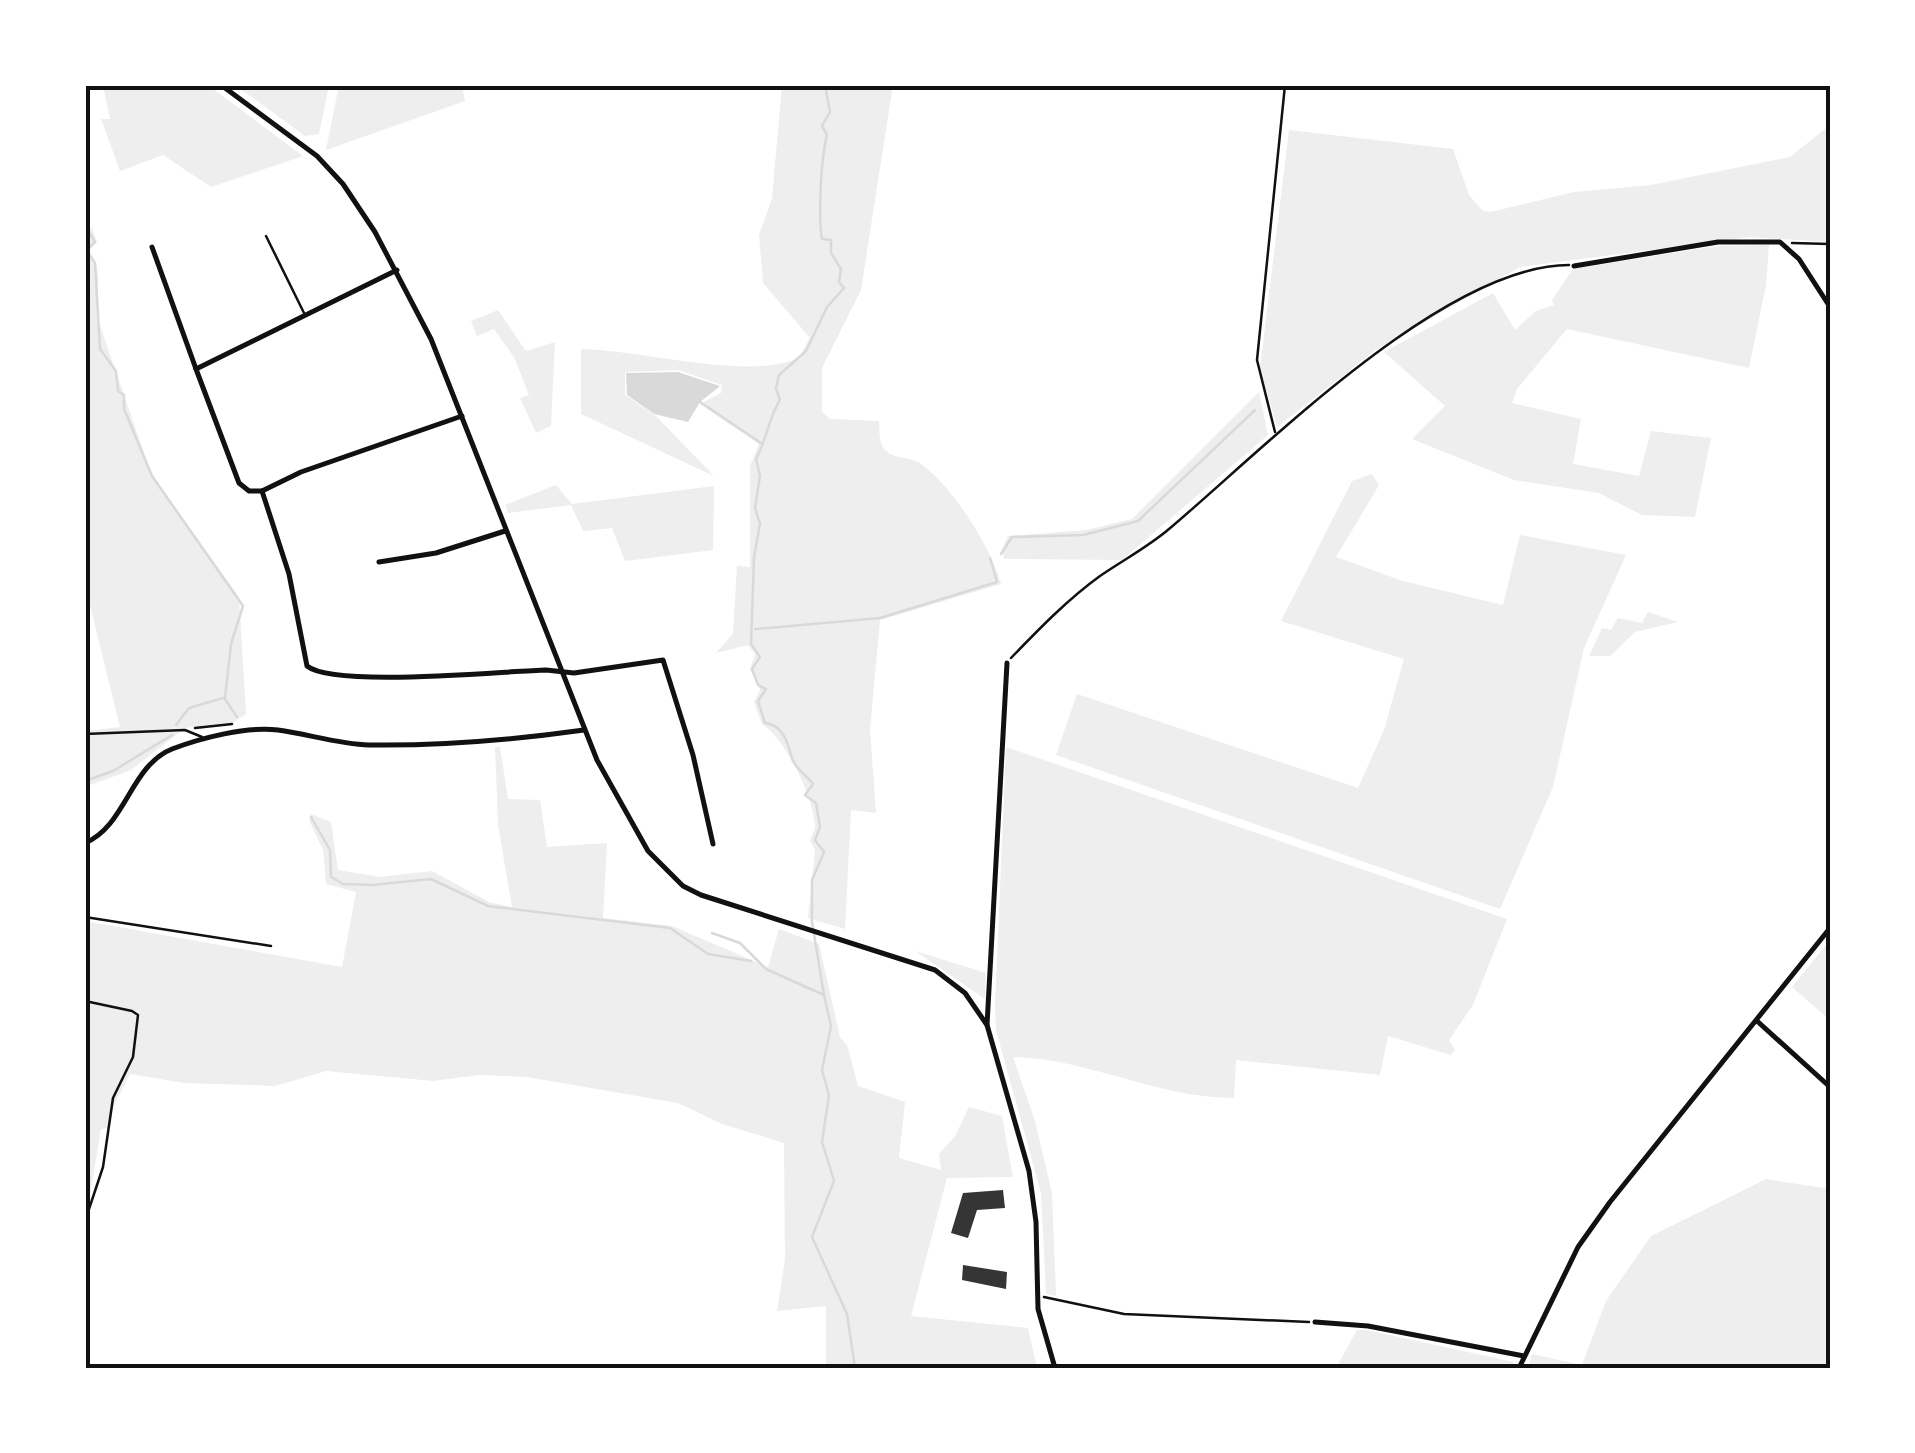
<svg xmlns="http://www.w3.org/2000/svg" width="1915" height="1453" font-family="Karla,sans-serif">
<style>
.green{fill:#eee}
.water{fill:#d9d9d9}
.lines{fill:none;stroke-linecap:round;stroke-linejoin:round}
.stream{stroke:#d9d9d9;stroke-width:2.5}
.building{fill:#353535}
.path{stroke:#111;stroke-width:2.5}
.service{stroke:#111;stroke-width:2.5}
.minor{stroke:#111;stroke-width:5}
.tertiary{stroke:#111;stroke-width:5}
.neatline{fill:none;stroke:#111;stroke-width:4}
</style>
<rect width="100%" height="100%" fill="#fff"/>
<!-- green -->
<g class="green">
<path d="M103,85H208L303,156L211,187L163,155L120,171L101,119H110Z"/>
<path d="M235,85H329L319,134L305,136Z"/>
<path d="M339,85H462L465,101L326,150Z"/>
<path d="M782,85H893L861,290L822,368V412L830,419L879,421C880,431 878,444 886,451C894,458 906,457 916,461C947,477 993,550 1001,584L880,620L870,729L876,813L851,810L845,929L808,918L815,850L810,841C811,836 815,831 815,826C815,801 786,739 762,724L754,702L760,690L750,669L755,654L748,645L716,653L733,634L737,566L750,567V466L759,444L700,404L721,393L722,385L678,370L625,372V395L656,416L714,476L581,414V349C641,350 737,378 791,361C803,358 804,345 810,338L763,283L759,235L772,199Z"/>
<path d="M1830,125V242L1750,237L1520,267L1376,350L1277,427L1260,368L1289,130L1453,149L1469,195L1483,211L1491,212L1574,192L1651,185L1790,157Z"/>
<path d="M85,225L92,228L97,242L88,250C105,267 95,296 97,317L152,476L239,597L246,714L234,722L185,728L131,770L85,787V731L120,727L85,585Z"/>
<path d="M1769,245L1766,285L1749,368L1567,329L1517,389L1512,403L1581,419L1573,464L1639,476L1651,431L1711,438L1695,517L1642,515L1599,493L1514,480L1412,439L1445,406L1384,352L1493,293L1515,330L1536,311L1554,305L1552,300L1573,269L1717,246Z"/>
<path d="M498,310L526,351L555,342L551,426L536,433L520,398L529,395L514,357L494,329L477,336L471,321Z"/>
<path d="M1259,392L1268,435L1122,560L1004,559L1002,550L1008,536L1086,530L1132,519Z"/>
<path d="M1372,474L1379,485L1336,557L1403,581L1503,605L1520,535L1626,555L1584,648L1553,787L1500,909L1056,755L1077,694L1358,788L1384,730L1404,659L1281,621L1352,481Z"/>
<path d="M556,485L572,504L714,486L713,550L625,561L612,528L583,531L571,505L508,513L505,505Z"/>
<path d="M1648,612L1678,622L1635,632L1610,656H1589L1602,628L1611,630L1618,618L1642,623Z"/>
<path d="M495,747H500L508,799L540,800L547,847L607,843L603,918L672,926L768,967L779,929L819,944L840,1037L847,1045L858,1086L905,1102L899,1158L941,1170L939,1154L955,1136L969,1107L1002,1116L1013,1177L947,1178L911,1316L1028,1328L1037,1368H826V1306L777,1311L785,1259L784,1143L722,1124L678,1103L527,1077L480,1075L433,1081L326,1071L275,1086L184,1083L130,1074L114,1105L109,1128L101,1129L85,1225V921L342,967L356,892L326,884L323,850L309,820L311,814L331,822L338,870L380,877L432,871L489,902L512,907L498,825Z"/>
<path d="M1006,747L1507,919L1473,1005L1449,1040L1455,1050L1451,1055L1388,1036L1380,1075L1236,1060L1234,1098C1157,1098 1089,1059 1013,1057L1035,1121L1052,1193L1056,1296L1046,1294L1041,1193L996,1030L995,1007Z"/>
<path d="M1830,940V1020L1792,987Z"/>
<path d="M915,951L986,973L985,999Z"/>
<path d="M1766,1179L1830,1189V1368H1528L1532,1354L1582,1365L1606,1301L1651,1236Z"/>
<path d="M1357,1330H1367L1514,1362L1511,1368H1336Z"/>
</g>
<!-- water -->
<path class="water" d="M678,372L720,386L700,402L688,422L654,414L627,395L626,373Z"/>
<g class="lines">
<!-- stream -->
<g class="stream">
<path d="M85,226L95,242L86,251L95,263L100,349L116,371L118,391L124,395V409L152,476L243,606L231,644L225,698"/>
<path d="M700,402L761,443"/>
<path d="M1001,554L1012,537L1083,535L1138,521L1255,410"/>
<path d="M755,629L880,618L997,582L990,558"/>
<path d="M225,699L237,717"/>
<path d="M176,725L189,708L223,698"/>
<path d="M85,781L113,771L172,735"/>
<path d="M311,817L330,850L331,877L343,884L372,885L431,879L488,906L670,928L708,954L751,961"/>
<path d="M712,933L740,943L766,969L824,995L831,1026L822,1070L829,1095L822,1142L834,1181L812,1237L847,1314L855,1368"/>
<path d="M824,995L812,922V880L824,852L815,840L820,827L816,803L805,795L813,784C808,777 793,766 792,758C788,743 783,725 765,723L758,701L766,689L758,685L752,669L760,657L751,644L754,557L760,524L755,508L760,476L756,459C768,437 768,419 780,400L776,388L779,375L806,351L827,307L844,288L839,282L841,269L831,253V240L822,239C818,216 821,158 827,135L822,126L830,112L825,85"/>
</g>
</g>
<!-- building -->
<g class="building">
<path d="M1003,1190L1005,1208L977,1210L968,1238L951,1233L963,1193Z"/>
<path d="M963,1265L1007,1272L1006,1289L962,1280Z"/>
</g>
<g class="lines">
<!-- path -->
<g class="path">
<path d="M1792,243L1830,244"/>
<path d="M1275,432L1257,360L1285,85"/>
<path d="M1011,658C1039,629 1068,599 1100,576C1123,560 1148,547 1169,529C1263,450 1444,265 1569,265"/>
<path d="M195,728L232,724"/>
<path d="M85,1001L132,1011L138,1015L133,1057L113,1098L103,1167L88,1212L85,1308"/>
<path d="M1044,1297L1124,1314L1309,1322"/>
</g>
<!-- service -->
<g class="service">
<path d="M266,236L305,315"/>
<path d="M85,734L185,730L202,737"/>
<path d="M85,917L271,946"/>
</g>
<!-- minor -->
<g class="minor">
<path d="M152,247L196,369"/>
<path d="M1574,266L1718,242H1780L1799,259L1830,307"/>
<path d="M397,270L196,369L239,483L249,491H262L289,574L307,666C334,688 504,671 546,670L574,673L663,660L693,755L713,844"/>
<path d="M262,491L301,472L462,416"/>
<path d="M379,562L436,553L505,531"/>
<path d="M85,843C126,826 130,766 172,749C201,738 247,726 278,730C308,734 338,744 369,745C441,746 513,740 584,730"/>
<path d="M1757,1021L1830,1087"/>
<path d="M987,1025L1007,663"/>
<path d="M1315,1322L1368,1326L1524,1356"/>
<path d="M1519,1368L1578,1247L1610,1202L1830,928"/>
</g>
<!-- tertiary -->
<path class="tertiary" d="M221,85L317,156L343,184L375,232L431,339L597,760L648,851L683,886L701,895L935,970L965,993L987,1025L1029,1171L1036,1222L1038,1309L1055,1368"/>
</g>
<!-- border -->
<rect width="1915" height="1453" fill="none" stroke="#ffffff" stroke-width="175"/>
<rect x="88" y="88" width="1740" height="1278" class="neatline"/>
</svg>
